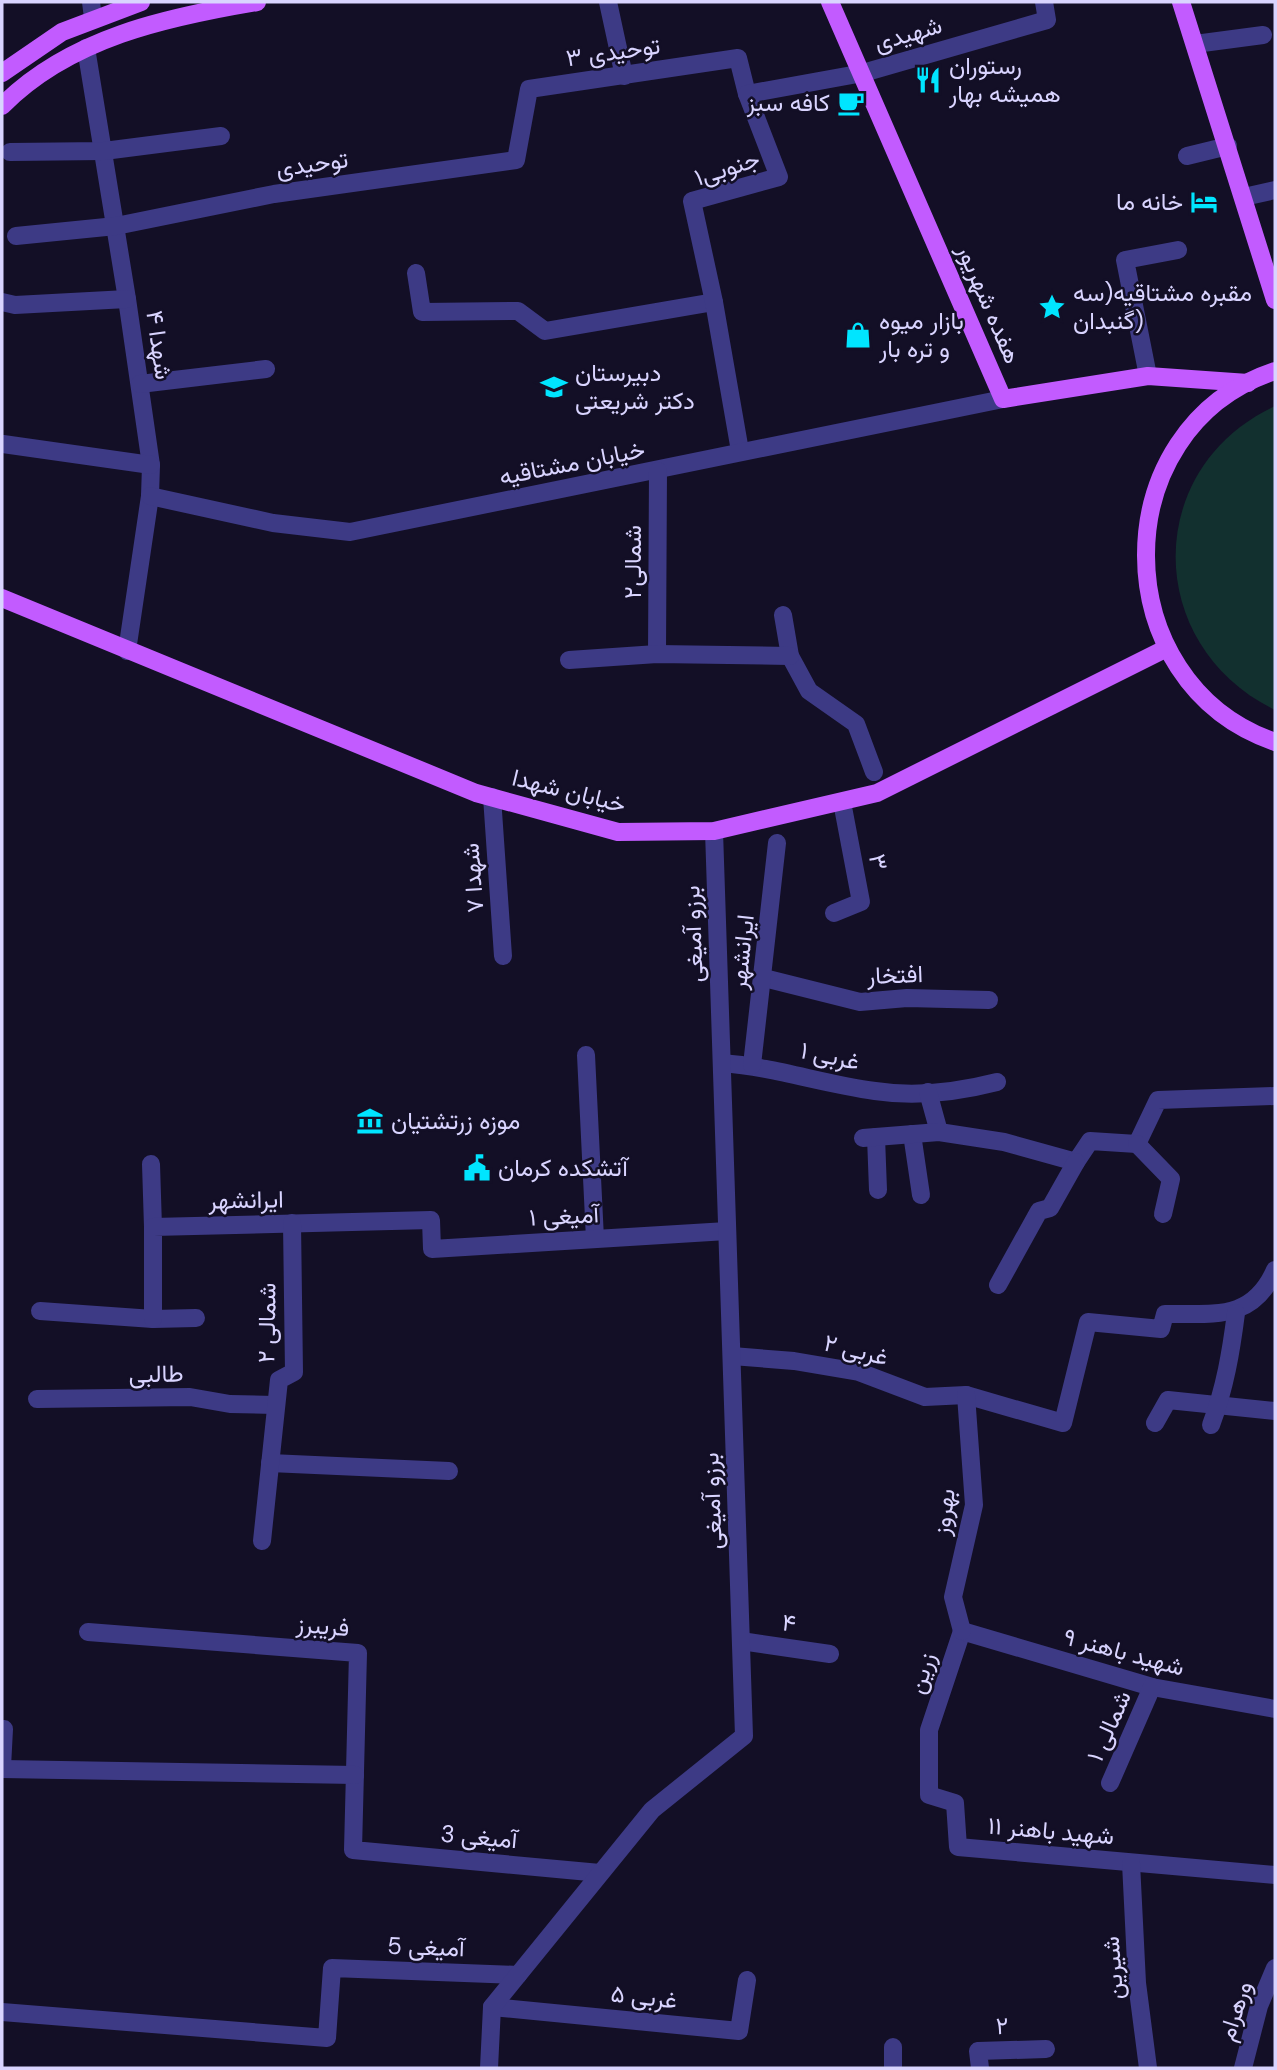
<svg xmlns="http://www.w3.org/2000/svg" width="1277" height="2070" font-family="'DM Sans',Vazirmatn,sans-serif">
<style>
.green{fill:#12302f}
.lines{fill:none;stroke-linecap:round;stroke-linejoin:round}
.minor{stroke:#3d3a85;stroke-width:18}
.major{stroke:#c25bff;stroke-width:18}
.labels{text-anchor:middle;stroke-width:5;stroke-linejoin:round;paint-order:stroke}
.street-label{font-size:24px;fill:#d9d4ff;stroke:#130f26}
.poi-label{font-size:24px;fill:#d9d4ff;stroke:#130f26;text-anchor:start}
</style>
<rect width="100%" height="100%" fill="#130f26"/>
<!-- green -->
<path class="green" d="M1275,406V710C1144,647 1141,468 1275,406Z"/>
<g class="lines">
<!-- minor -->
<g class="minor">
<path d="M91,2L93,18"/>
<path d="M608,2L624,76"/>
<path d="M1195,44L1263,35"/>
<path d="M86,48L127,299L151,465L150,496L127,651"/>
<path d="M10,152L104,151L221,136"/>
<path d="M1187,156L1228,146"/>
<path d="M1244,197L1275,190"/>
<path d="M16,236L116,226L274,194L516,160L529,89L738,58L747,94"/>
<path d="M416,273L422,312L518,311L545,331L714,302"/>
<path d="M2,302L15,305L127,299"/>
<path d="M1148,376L1125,260L1178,250"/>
<path d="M140,384L266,369"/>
<path d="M3,444L151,465"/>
<path d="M740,451L714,302L692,201L779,177L747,94L863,73L1047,20L1044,2"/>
<path d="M150,496L273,523L350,532L1003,399"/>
<path d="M783,615L790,656L809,691L856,724L874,772"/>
<path d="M657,654L658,471"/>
<path d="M569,660L657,654L790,656"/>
<path d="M492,797L503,956"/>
<path d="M834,913L861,902L842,802"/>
<path d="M764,978L860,1002L907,998L989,1000"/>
<path d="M586,1055L595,1239"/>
<path d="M722,1063C774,1067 823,1084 875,1091C915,1097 958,1092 997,1082"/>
<path d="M752,1065L777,843"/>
<path d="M928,1092L939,1132"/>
<path d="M912,1134L921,1195"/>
<path d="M876,1137L878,1190"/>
<path d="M863,1138L939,1132L1004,1142L1076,1162L1090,1141L1137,1144L1158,1100L1275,1096"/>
<path d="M1137,1144L1171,1179L1163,1214"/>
<path d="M151,1164L153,1227"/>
<path d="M998,1285L1039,1211L1050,1208L1076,1162"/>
<path d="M40,1311L153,1319L196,1318"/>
<path d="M153,1319V1227L431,1220L432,1249L727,1231"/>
<path d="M732,1356L794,1361L859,1372L925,1397L966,1395L1063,1423L1088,1322L1161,1329L1165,1314C1213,1313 1252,1322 1275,1270"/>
<path d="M37,1399L190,1397L230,1404L275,1405"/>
<path d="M1155,1423L1168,1400L1275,1411"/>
<path d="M1211,1425C1225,1388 1231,1352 1236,1313"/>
<path d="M270,1463L449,1471"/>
<path d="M262,1541L279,1380L294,1372L292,1223"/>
<path d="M962,1631L929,1730V1795L955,1803L958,1847L1275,1875"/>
<path d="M962,1631L1152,1687L1275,1709"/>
<path d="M962,1631L953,1597L974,1505L966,1395"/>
<path d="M88,1632L358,1653L353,1850L600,1873"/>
<path d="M741,1641L830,1654"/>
<path d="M2,1767L4,1729"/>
<path d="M2,1769L355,1775"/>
<path d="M1110,1783L1152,1687"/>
<path d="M1131,1863L1137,1983L1148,2068"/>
<path d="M492,2007L739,2031L747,1980"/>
<path d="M2,2012L327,2038L332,1968L518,1975"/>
<path d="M489,2068L492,2007L652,1810L744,1736L714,831"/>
<path d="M893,2068V2047"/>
<path d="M980,2068L978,2051L1046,2049"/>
<path d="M1243,2068L1259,2006L1275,1968"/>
</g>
<!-- major -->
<g class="major">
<path d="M830,2L1003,399L1148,376L1248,383"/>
<path d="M1181,2L1275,300"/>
<path d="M2,73L62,32L141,2"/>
<path d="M2,106C69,38 167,17 257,2"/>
<path d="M1275,371C1102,428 1104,683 1275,742"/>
<path d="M2,598L476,793L618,832L714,831L877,793L1167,648"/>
</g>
</g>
<!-- icons -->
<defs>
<g id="restaurant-bare" transform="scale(2.1)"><path d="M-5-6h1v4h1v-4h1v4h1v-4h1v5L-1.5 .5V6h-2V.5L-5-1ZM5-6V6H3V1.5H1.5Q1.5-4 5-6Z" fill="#00e5ff" stroke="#130f26" stroke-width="2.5" paint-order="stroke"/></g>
<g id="cafe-bare" transform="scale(2.1)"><path d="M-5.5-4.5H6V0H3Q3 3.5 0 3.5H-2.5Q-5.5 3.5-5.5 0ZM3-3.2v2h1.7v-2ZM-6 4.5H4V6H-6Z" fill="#00e5ff" stroke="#130f26" stroke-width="2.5" paint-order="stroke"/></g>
<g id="hotel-bare" transform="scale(2.1)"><path d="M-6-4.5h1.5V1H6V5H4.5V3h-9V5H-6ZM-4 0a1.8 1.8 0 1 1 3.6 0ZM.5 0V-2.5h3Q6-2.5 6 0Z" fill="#00e5ff" stroke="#130f26" stroke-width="2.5" paint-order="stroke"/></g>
<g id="sight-bare" transform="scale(2.1)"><path d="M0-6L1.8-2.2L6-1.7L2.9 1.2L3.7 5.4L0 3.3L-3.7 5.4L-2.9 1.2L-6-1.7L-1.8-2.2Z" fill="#00e5ff" stroke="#130f26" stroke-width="2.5" paint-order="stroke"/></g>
<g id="shop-bare" transform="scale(2.1)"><path d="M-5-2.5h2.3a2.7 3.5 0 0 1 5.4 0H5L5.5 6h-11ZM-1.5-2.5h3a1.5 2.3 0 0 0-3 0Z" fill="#00e5ff" stroke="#130f26" stroke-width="2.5" paint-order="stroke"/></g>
<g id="school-bare" transform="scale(2.1)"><path d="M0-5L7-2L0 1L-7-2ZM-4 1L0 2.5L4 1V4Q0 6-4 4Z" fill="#00e5ff" stroke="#130f26" stroke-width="2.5" paint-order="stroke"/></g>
<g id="museum-bare" transform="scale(2.1)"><path d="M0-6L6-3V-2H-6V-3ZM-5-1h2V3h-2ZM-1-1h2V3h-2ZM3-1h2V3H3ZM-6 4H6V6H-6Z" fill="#00e5ff" stroke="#130f26" stroke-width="2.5" paint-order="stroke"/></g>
<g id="civic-bare" transform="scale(2.1)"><path d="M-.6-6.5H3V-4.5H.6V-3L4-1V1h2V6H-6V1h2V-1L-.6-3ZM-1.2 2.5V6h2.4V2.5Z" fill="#00e5ff" stroke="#130f26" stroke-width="2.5" paint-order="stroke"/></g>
</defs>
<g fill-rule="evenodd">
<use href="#restaurant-bare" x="928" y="80"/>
<use href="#cafe-bare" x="851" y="103"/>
<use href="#hotel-bare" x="1204" y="202"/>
<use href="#sight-bare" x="1052" y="307"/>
<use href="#shop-bare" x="858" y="335"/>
<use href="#school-bare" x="554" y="387"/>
<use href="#museum-bare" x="370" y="1121"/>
<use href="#civic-bare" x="477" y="1168"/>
</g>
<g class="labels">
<!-- street labels -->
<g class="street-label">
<text transform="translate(908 34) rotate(-16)" y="8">شهیدی</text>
<text transform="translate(613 52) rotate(-8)" y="8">توحیدی ۳</text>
<text transform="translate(312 164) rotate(-8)" y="8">توحیدی</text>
<text transform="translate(727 168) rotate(-18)" y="8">جنوبی۱</text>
<text transform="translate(989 304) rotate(67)" y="8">هفده شهریور</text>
<text transform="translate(159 345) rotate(82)" y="8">شهدا ۴</text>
<text transform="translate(572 463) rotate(-11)" y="8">خیابان مشتاقیه</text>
<text transform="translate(633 562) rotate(-90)" y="8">شمالی۲</text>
<text transform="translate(569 791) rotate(14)" y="8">خیابان شهدا</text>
<text transform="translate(878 862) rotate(79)" y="8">۳</text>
<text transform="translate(473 878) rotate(-94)" y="8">شهدا ۷</text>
<text transform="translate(693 934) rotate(-92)" y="8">برزو آمیغی</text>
<text transform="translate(742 952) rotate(-84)" y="8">ایرانشهر</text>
<text transform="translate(895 975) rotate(-2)" y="8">افتخار</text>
<text transform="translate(830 1056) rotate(12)" y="8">۱ غربی</text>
<text transform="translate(246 1200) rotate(-1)" y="8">ایرانشهر</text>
<text transform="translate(564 1216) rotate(-3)" y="8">آمیغی ۱</text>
<text transform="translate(267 1323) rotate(-89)" y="8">۲ شمالی</text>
<text transform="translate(856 1350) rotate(14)" y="8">۲ غربی</text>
<text transform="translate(156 1374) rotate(-1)" y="8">طالبی</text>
<text transform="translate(712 1501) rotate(-92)" y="8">برزو آمیغی</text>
<text transform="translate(944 1512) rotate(-83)" y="8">بهروز</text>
<text transform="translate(789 1623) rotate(8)" y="8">۴</text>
<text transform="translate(323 1626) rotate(5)" y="8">فریبرز</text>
<text transform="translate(1124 1652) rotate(15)" y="8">شهید باهنر ۹</text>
<text transform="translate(922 1673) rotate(-72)" y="8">زرین</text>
<text transform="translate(1109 1726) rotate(-66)" y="8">۱ شمالی</text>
<text transform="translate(1051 1831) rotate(5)" y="8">شهید باهنر ۱۱</text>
<text transform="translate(479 1837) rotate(5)" y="8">آمیغی 3</text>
<text transform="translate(426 1947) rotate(2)" y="8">آمیغی 5</text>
<text transform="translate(1113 1968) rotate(-94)" y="8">شیرین</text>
<text transform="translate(644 1997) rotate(6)" y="8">۵ غربی</text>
<text transform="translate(1235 2011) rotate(-72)" y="8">ورهرام</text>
<text transform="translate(1002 2026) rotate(-2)" y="8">۲</text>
</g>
<!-- poi labels -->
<g class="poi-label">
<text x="949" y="74">رستوران<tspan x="949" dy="28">همیشه بهار</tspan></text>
<text x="830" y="111" text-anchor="end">کافه سبز</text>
<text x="1183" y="210" text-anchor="end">خانه ما</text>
<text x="1073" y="301">مقبره مشتاقیه(سه<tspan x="1073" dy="28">گنبدان)</tspan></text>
<text x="879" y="329">بازار میوه<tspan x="879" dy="28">و تره بار</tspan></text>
<text x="575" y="381">دبیرستان<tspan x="575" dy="28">دکتر شریعتی</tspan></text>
<text x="391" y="1129">موزه زرتشتیان</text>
<text x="498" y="1176">آتشکده کرمان</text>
</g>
</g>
<!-- border -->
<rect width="1277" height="2070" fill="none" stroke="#d9d4ff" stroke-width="7"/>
</svg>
